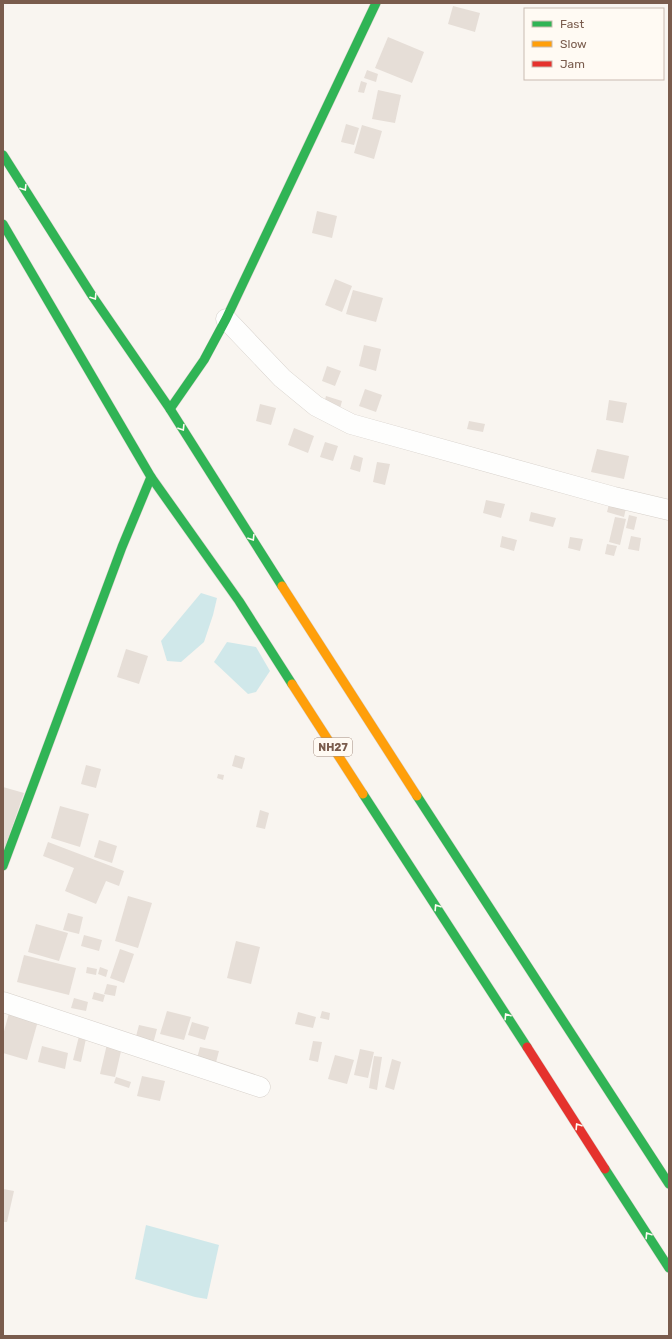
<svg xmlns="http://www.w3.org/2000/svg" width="672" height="1339" font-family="Rubik,sans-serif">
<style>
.water{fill:#d0e8ea}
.building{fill:#e6ded7}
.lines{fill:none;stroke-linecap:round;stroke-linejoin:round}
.street-casing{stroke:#d7d1cb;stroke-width:21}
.fast-casing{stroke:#d9d2cb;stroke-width:10}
.slow-casing{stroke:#d9d2cb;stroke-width:10}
.jam-casing{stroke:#d9d2cb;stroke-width:10}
.street{stroke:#fefefd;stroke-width:20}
.fast{stroke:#30b455;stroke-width:9}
.slow{stroke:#ff9f0a;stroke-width:9}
.jam{stroke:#e5322d;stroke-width:9}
.oneway{stroke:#fffaf3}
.labels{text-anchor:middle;stroke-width:3.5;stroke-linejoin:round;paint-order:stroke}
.shield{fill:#fffaf3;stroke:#a28b7f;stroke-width:1}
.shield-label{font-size:11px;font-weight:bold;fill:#7a5c4d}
</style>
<rect width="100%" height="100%" fill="#f9f5f0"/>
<!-- water -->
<g class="water">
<path d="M201,593L217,598L213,615L204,642L181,662L167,661L161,641Z"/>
<path d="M227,642L256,647L270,671L256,692L248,694L214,662Z"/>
<path d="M146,1225L219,1245L207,1299L195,1297L135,1279Z"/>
</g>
<!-- building -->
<g class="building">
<path d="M453,6L480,13L475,32L448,24Z"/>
<path d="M388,37L424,52L412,83L375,68Z"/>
<path d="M367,70L378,74L376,82L364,78Z"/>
<path d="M361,81L367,83L364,93L358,92Z"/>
<path d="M378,90L401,95L395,123L372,119Z"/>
<path d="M346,124L359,128L354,145L341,142Z"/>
<path d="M362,125L382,131L374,159L354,153Z"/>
<path d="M317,211L337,216L332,238L312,233Z"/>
<path d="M335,279L352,286L342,312L325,305Z"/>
<path d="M353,290L383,298L376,322L346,314Z"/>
<path d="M364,345L381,349L376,371L359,366Z"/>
<path d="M327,366L341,371L335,386L322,381Z"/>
<path d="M365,389L382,395L376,412L359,406Z"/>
<path d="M326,396L342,401L339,412L323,407Z"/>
<path d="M609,400L627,403L623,423L606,420Z"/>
<path d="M260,404L276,408L271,425L256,421Z"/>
<path d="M469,421L485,424L483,432L467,429Z"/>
<path d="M294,428L314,436L308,453L288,445Z"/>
<path d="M325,442L338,446L333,461L320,457Z"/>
<path d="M597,449L629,456L624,479L591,472Z"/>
<path d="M354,455L363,458L360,472L350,469Z"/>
<path d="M377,462L390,464L385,485L373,482Z"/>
<path d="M486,500L505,504L501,518L483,513Z"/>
<path d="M609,504L626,508L624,517L607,512Z"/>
<path d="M531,512L556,518L553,527L529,521Z"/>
<path d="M629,515L637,517L634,530L626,528Z"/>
<path d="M615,517L626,519L620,545L609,542Z"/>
<path d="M502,536L517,540L514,551L500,547Z"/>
<path d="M631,536L641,538L639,551L628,549Z"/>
<path d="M570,537L583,539L580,551L568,548Z"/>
<path d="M607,544L617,546L614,556L605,554Z"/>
<path d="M126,649L148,656L139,684L117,677Z"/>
<path d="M235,755L245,758L242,769L232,766Z"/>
<path d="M86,765L101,769L96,788L81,784Z"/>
<path d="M218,774L224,775L223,780L217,778Z"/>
<path d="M3,787L24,793L3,853Z"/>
<path d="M60,806L89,814L80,847L51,838Z"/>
<path d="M260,810L269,813L265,829L256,827Z"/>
<path d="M99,840L117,846L112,863L94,857Z"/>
<path d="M48,842L124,871L119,886L106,881L96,904L65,891L74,868L43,856Z"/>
<path d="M128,896L152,903L138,948L115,941Z"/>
<path d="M68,913L83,917L79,934L63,930Z"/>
<path d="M36,924L68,933L59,961L28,952Z"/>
<path d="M84,935L102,940L99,951L81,946Z"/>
<path d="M236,941L260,947L251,984L227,978Z"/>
<path d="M120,949L134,954L124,983L110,978Z"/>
<path d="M24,955L76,968L69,995L17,982Z"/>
<path d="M87,967L97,969L96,975L86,973Z"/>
<path d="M100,967L108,970L106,977L98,974Z"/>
<path d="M107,984L117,986L115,996L104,994Z"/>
<path d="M94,992L105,995L103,1002L92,999Z"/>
<path d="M74,998L88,1002L86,1011L71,1008Z"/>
<path d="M167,1011L191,1017L184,1040L160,1034Z"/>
<path d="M322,1011L330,1013L329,1020L320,1018Z"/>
<path d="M298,1012L316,1017L313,1028L295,1024Z"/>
<path d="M9,1013L38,1021L27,1060L3,1053V1035Z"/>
<path d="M192,1022L209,1027L205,1040L188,1035Z"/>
<path d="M139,1025L157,1029L153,1044L135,1040Z"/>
<path d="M80,1032L87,1034L81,1062L73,1060Z"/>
<path d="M313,1041L322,1042L318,1062L309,1060Z"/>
<path d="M107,1044L122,1047L115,1077L100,1074Z"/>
<path d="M42,1046L68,1053L65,1069L38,1062Z"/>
<path d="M200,1047L219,1051L215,1066L196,1062Z"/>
<path d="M360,1049L374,1052L368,1078L354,1075Z"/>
<path d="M335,1055L354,1060L347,1084L328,1079Z"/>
<path d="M374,1056L382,1057L377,1090L369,1088Z"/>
<path d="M392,1059L401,1062L394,1090L385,1087Z"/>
<path d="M142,1076L165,1081L160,1101L137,1096Z"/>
<path d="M116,1077L131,1082L129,1088L114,1083Z"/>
<path d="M3,1189L14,1191L7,1222H3Z"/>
</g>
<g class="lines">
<!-- street casing -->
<g class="street-casing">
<g id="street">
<path d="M226,319L282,378L316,406L351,424L614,497L669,510"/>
<path d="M3,1002L260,1087"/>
</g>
</g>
<!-- fast casing -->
<g class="fast-casing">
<g id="fast">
<path d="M3,155L93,297L170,409L282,586"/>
<path d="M3,224L151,477L239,601L292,684"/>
<path d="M170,409L204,360L226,319L376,3"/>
<path d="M363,794L527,1047"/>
<path d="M417,796L669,1184"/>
<path d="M3,866L122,547L151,477"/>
<path d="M605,1169L669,1268"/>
</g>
</g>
<!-- slow casing -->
<g class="slow-casing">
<g id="slow">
<path d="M282,586L417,796"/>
<path d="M292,684L363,794"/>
</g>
</g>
<!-- jam casing -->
<g class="jam-casing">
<path id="jam" d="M527,1047L605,1169"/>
</g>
<!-- street -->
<use href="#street" class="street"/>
<!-- fast -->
<use href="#fast" class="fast"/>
<!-- slow -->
<use href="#slow" class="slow"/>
<!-- jam -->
<use href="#jam" class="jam"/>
</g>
<!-- one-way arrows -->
<defs><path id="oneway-chevron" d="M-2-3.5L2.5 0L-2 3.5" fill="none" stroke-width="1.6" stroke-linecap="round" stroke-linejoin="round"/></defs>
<g class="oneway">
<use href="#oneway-chevron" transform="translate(24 188) rotate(58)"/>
<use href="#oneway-chevron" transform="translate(94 297) rotate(57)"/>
<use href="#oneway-chevron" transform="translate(182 428) rotate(58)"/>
<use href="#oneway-chevron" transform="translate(252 538) rotate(58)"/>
<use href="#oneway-chevron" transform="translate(437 907) rotate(-123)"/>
<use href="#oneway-chevron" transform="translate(507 1016) rotate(-123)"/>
<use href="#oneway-chevron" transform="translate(578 1126) rotate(-123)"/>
<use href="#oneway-chevron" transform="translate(648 1235) rotate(-123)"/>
</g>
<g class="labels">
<!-- shield labels -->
<rect class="shield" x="314" y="738" width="38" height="18" rx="3"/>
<g class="shield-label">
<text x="333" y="751">NH27</text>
</g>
</g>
<!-- border -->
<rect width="672" height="1339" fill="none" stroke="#7a5c4d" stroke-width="8"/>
<!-- legend -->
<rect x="524" y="8" width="140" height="72" fill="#fffaf3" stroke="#cabbb1"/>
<rect x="532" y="21" width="20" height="6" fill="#30b455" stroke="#cabbb1"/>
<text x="560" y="28" font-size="12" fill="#7a5c4d">Fast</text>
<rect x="532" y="41" width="20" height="6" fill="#ff9f0a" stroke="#cabbb1"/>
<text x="560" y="48" font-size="12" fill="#7a5c4d">Slow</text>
<rect x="532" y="61" width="20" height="6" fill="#e5322d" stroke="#cabbb1"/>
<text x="560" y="68" font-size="12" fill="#7a5c4d">Jam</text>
</svg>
